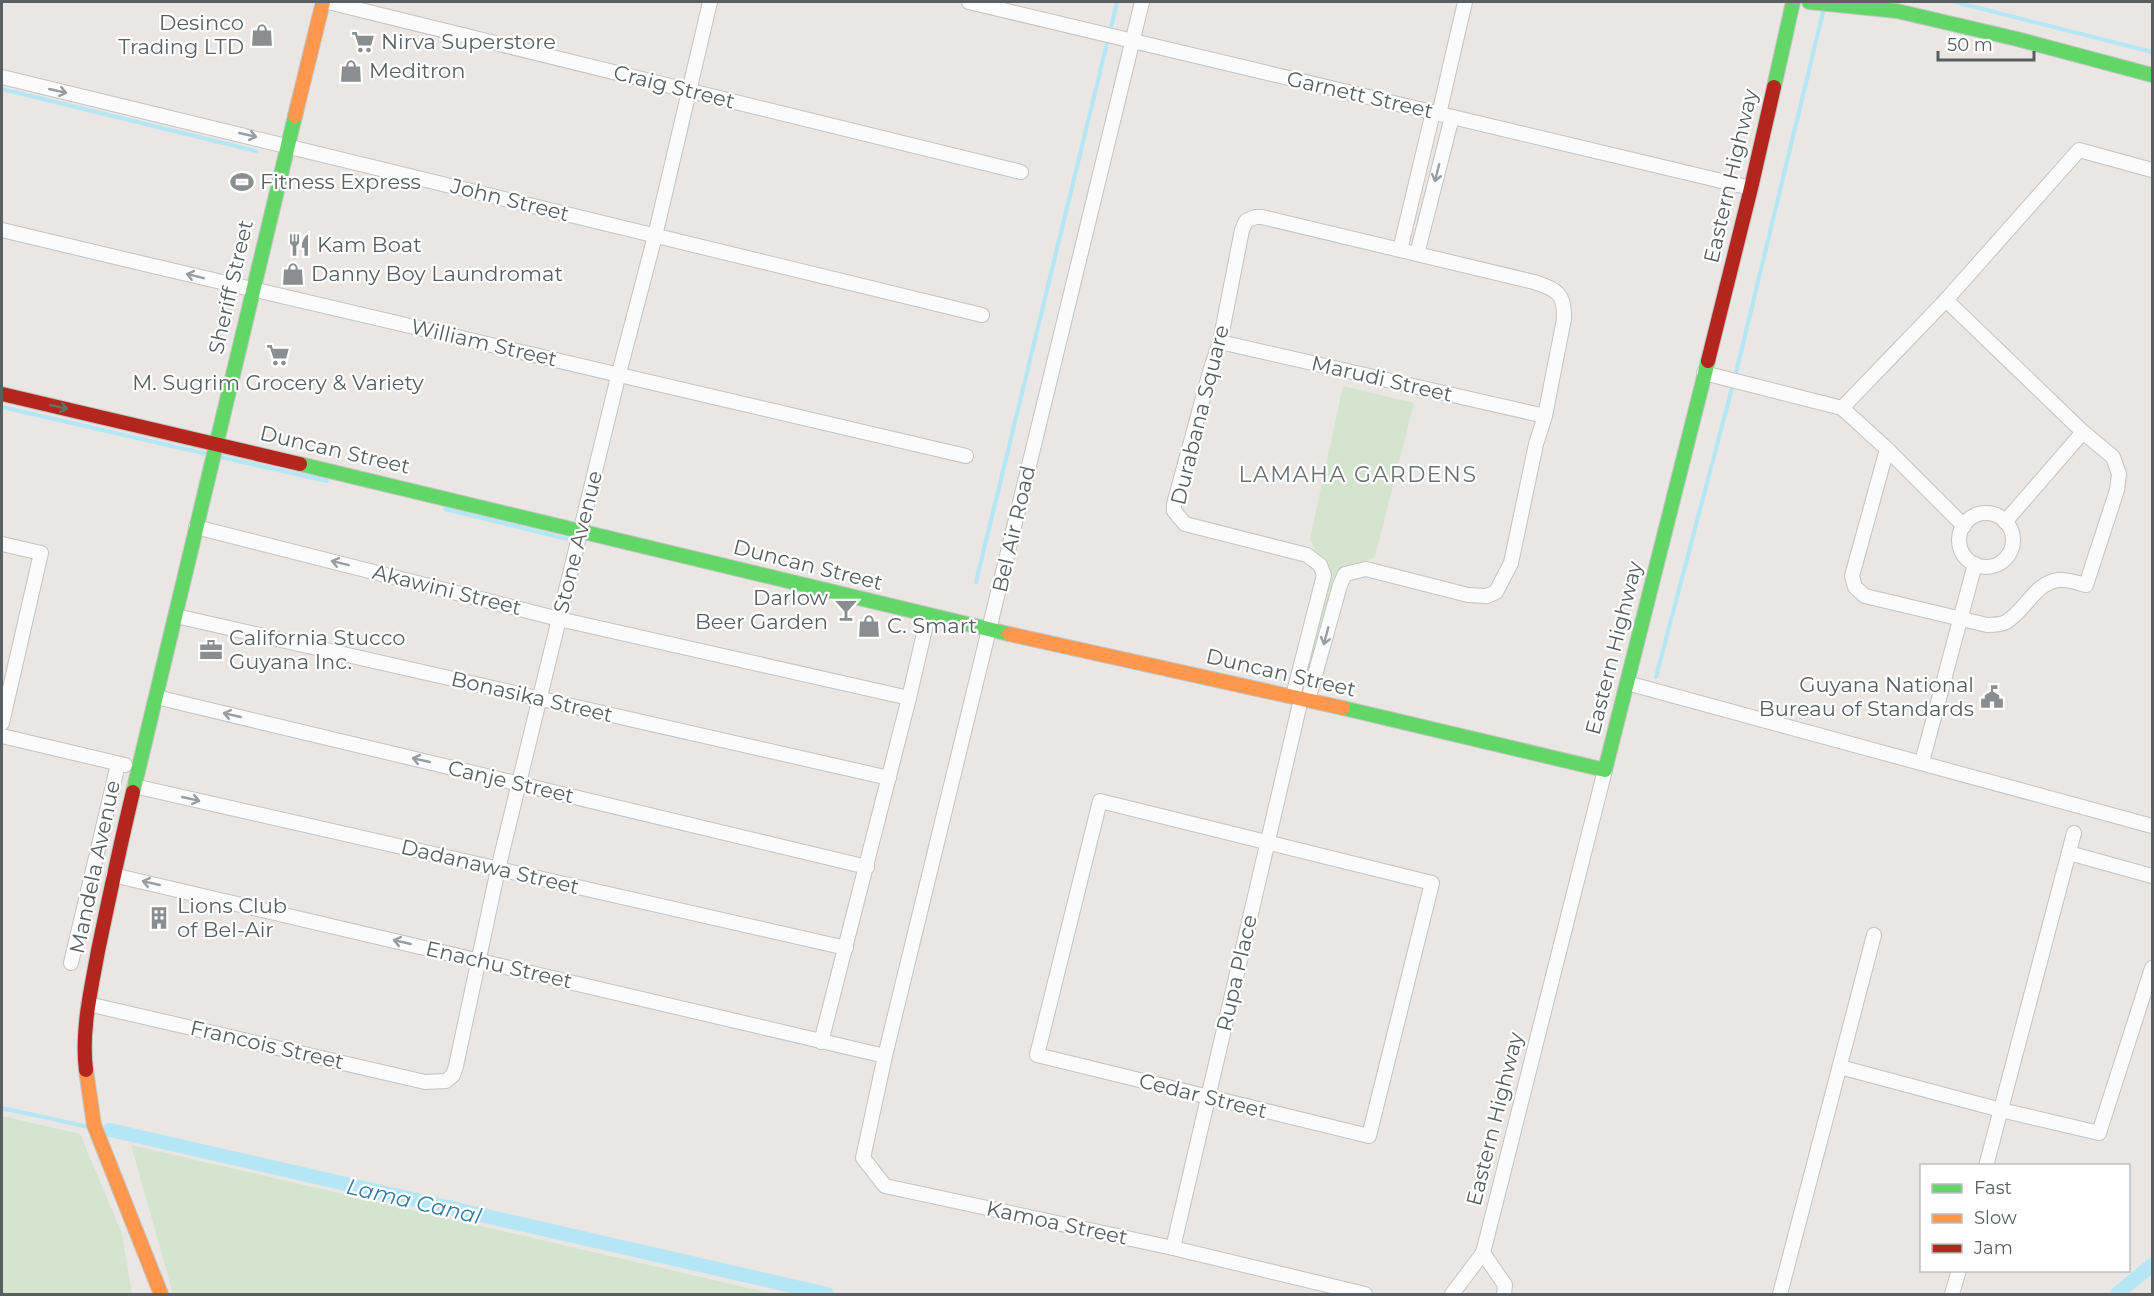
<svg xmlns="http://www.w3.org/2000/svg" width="2154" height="1296" font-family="Montserrat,sans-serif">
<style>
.green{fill:#d5e4ce}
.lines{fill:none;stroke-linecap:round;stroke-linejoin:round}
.stream{stroke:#b4e6f5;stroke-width:4}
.canal{stroke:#b4e6f5;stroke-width:14}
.street-casing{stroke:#c4c4c4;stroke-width:16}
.fast-casing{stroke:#c4c4c4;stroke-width:16}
.slow-casing{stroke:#c4c4c4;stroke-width:16}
.jam-casing{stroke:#c4c4c4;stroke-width:16}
.street{stroke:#fcfbfb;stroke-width:14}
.fast{stroke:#63d668;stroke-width:14}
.slow{stroke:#ff974d;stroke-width:14}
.jam{stroke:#b3261e;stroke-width:14}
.oneway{stroke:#9a9d9f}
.oneway2{stroke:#5b7662}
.labels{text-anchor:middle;stroke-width:4.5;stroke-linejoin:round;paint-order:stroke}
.poi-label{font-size:21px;fill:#595e61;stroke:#fff;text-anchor:start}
.street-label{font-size:21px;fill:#595e61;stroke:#fff}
.neighbourhood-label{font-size:22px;letter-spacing:1.5px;fill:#6a7073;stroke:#fff}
.water-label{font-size:22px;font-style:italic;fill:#387c9c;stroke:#fff}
</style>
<rect width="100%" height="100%" fill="#e9e6e3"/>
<!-- green -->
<g class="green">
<path d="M1343,386L1414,403L1375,557L1342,572L1306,696L1291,692L1324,568L1310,539Z"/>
<path d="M2,1116L80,1134L122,1234L132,1294H2Z"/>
<path d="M131,1145L774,1294H173Z"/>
</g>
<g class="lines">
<!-- stream -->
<g class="stream">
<path d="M1955,2L2152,52"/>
<path d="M2,89L256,151"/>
<path d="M1735,377L1824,8"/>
<path d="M2,407L207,454"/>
<path d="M220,457L327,481"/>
<path d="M445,509L567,539"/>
<path d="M976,582L1117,2"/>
<path d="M1656,677L1733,384"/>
<path d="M2,1108L89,1127"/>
</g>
<!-- canal -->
<g class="canal">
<path d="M110,1130L827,1294"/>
<path d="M2117,1294L2152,1265"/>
</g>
<!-- street casing -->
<g class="street-casing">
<g id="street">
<path d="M328,2L1021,172"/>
<path d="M969,2L1751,188"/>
<path d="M1142,2L885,1056L863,1158L885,1186L1173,1248L1365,1294"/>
<path d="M2,77C329,154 655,236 982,315"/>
<path d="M1439,114L1465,2"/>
<path d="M2,230C323,307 645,380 966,456"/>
<path d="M1400,250L1433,112"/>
<path d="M1417,254L1452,117"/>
<path d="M1220,342L1545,416"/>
<path d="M1704,373L1842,408L1946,300L2079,150L2152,170"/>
<path d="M1842,408L1887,449L1964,526"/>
<path d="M1887,449L1852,576L1855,587L1865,596L1987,625C1994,625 2000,625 2006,622C2025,611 2035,583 2058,580C2068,579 2078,583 2086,585L2117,490L2119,474L2113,457L2083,432L1946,300"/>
<circle cx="1986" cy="540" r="27"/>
<path d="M2005,522L2083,432"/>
<path d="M196,527L559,619L909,698"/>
<path d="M2,544L41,553L2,723"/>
<path d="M176,616L889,778"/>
<path d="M1627,683L2152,826"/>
<path d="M1293,696L1324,575L1320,565L1307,555L1185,524L1174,511V504L1211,368L1220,342L1242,230L1246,221L1255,217H1262L1534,282C1557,289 1565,294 1564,319L1545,416L1536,444L1511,563L1496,592L1487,596L1468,595L1366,569L1345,574L1340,585L1308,700"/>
<path d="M156,697L867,867"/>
<path d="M2,736L125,765"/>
<path d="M1922,762L1975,564"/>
<path d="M134,786L846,948"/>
<path d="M1100,801L1432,883L1369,1136L1037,1055Z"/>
<path d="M2069,853L2152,876"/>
<path d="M113,875L885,1056"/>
<path d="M71,963L118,764"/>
<path d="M88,1004L425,1082L446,1081L453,1075L456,1066L498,869L619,373L655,236L710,2"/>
<path d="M821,1042L909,698L928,616"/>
<path d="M1840,1067L2001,1110L2099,1133L2152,968"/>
<path d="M1986,1166L2074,833"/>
<path d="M1173,1248L1301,699"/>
<path d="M1483,1253L1505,1285L1504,1294"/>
<path d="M1452,1294L1483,1253L1605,770"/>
<path d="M1780,1294L1874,935"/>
<path d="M1952,1294L1959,1270"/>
</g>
</g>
<!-- fast casing -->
<g class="fast-casing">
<g id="fast">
<path d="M1809,2L1897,11L2017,39L2152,75"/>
<path d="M1774,87L1793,2"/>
<path d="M300,464L1009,634"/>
<path d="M1343,708L1605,770L1708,361"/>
<path d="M133,792L295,116"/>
</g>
</g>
<!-- slow casing -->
<g class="slow-casing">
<g id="slow">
<path d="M295,116L323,2"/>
<path d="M1009,634L1343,708"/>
<path d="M86,1070L94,1125L161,1294"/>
</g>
</g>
<!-- jam casing -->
<g class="jam-casing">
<g id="jam">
<path d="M1708,361L1751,188L1774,87"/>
<path d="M2,394L300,464"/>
<path d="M86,1070C81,1031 91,990 98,951C109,898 120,845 133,792"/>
</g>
</g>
<!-- street -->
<use href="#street" class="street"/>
<!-- fast -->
<use href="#fast" class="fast"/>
<!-- slow -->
<use href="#slow" class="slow"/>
<!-- jam -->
<use href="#jam" class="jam"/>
</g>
<!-- one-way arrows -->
<defs><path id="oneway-shaft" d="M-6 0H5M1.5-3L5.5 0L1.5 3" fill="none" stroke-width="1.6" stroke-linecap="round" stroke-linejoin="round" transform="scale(1.5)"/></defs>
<g class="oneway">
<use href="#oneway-shaft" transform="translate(58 91) rotate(13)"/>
<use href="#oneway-shaft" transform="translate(248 135) rotate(13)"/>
<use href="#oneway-shaft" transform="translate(1437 173) rotate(104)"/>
<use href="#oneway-shaft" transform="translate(195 276) rotate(-166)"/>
<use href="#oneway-shaft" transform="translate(340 563) rotate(-166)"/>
<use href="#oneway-shaft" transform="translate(1326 636) rotate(105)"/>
<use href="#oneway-shaft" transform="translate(232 715) rotate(-167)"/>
<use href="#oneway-shaft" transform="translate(421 760) rotate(-167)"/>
<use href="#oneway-shaft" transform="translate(191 799) rotate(13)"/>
<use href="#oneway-shaft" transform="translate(151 883) rotate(-167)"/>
<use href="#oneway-shaft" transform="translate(402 942) rotate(-167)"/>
</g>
<use class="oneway2" href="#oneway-shaft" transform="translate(59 407) rotate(13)"/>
<!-- icons -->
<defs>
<g id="shop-bare" transform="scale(1.8)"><path d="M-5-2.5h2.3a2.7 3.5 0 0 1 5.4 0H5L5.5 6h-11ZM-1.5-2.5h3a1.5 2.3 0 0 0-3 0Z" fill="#8b8e8e" stroke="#fff" stroke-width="2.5" paint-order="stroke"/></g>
<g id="supermarket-bare" transform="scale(1.8)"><path d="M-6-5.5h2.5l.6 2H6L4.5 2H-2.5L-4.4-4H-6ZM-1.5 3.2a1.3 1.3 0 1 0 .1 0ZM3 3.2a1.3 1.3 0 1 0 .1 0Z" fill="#8b8e8e" stroke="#fff" stroke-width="2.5" paint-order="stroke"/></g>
<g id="stadium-bare" transform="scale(1.8)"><path d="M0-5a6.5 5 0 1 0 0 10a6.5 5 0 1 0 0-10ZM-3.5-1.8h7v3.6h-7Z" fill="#8b8e8e" stroke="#fff" stroke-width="2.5" paint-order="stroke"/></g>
<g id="restaurant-bare" transform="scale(1.8)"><path d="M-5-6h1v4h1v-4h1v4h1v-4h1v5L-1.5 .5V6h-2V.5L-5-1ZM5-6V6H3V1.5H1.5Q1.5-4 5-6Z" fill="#8b8e8e" stroke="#fff" stroke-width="2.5" paint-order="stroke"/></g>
<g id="bar-bare" transform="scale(1.8)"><path d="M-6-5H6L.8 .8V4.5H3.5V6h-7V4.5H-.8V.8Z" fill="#8b8e8e" stroke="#fff" stroke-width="2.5" paint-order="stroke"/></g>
<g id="office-bare" transform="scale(1.8)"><path d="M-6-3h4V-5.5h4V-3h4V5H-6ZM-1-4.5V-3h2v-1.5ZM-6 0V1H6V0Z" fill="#8b8e8e" stroke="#fff" stroke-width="2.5" paint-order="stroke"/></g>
<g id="civic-bare" transform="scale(1.8)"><path d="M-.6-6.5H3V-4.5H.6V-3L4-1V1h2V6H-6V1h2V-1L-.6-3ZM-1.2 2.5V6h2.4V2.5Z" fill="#8b8e8e" stroke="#fff" stroke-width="2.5" paint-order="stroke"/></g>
<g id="building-bare" transform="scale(1.8)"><path d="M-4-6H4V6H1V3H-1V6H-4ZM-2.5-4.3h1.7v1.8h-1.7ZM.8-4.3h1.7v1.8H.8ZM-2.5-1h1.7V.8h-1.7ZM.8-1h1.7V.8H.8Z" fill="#8b8e8e" stroke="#fff" stroke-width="2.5" paint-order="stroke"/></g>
</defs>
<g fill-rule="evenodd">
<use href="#shop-bare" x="262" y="35"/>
<use href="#supermarket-bare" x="363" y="42"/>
<use href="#shop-bare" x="351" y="71"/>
<use href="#stadium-bare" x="242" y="182"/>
<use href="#restaurant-bare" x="299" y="245"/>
<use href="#shop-bare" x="293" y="274"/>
<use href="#supermarket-bare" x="278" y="355"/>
<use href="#bar-bare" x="846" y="610"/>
<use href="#shop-bare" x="869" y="626"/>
<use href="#office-bare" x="211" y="650"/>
<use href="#civic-bare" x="1992" y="697"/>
<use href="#building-bare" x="159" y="918"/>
</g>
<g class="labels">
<!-- poi labels -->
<g class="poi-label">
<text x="244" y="30" text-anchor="end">Desinco<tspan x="244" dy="24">Trading LTD</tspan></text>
<text x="381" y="49">Nirva Superstore</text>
<text x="369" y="78">Meditron</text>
<text x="260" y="189">Fitness Express</text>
<text x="317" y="252">Kam Boat</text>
<text x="311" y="281">Danny Boy Laundromat</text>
<text x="278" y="390" text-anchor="middle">M. Sugrim Grocery &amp; Variety</text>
<text x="828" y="605" text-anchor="end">Darlow<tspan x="828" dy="24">Beer Garden</tspan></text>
<text x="887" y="633">C. Smart</text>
<text x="229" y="645">California Stucco<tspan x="229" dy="24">Guyana Inc.</tspan></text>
<text x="1974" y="692" text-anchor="end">Guyana National<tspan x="1974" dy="24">Bureau of Standards</tspan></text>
<text x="177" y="913">Lions Club<tspan x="177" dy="24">of Bel-Air</tspan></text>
</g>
<!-- street labels -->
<g class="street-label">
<text transform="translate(674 87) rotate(14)" y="7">Craig Street</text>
<text transform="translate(1360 95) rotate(13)" y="7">Garnett Street</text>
<text transform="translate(1731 176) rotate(-77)" y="7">Eastern Highway</text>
<text transform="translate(510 200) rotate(14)" y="7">John Street</text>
<text transform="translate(231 287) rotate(-77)" y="7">Sheriff Street</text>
<text transform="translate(484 343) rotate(13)" y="7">William Street</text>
<text transform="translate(1382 379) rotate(13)" y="7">Marudi Street</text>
<text transform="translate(1200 415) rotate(-76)" y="7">Durabana Square</text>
<text transform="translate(335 450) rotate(13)" y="7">Duncan Street</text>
<text transform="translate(1014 529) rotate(-77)" y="7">Bel Air Road</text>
<text transform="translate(578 542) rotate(-76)" y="7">Stone Avenue</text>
<text transform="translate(808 565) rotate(14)" y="7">Duncan Street</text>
<text transform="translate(447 590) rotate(14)" y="7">Akawini Street</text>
<text transform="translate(1614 648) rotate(-76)" y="7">Eastern Highway</text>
<text transform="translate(1281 673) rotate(13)" y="7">Duncan Street</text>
<text transform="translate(532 697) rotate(13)" y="7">Bonasika Street</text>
<text transform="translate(511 782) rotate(13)" y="7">Canje Street</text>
<text transform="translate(95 867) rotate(-78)" y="7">Mandela Avenue</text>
<text transform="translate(490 867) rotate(13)" y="7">Dadanawa Street</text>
<text transform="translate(499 965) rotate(13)" y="7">Enachu Street</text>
<text transform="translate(1237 973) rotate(-77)" y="7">Rupa Place</text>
<text transform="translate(267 1045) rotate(13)" y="7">Francois Street</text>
<text transform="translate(1203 1096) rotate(14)" y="7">Cedar Street</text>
<text transform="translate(1495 1119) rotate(-76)" y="7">Eastern Highway</text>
<text transform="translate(1057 1223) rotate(12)" y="7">Kamoa Street</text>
</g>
<!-- neighbourhood labels -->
<g class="neighbourhood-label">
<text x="1358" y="482">LAMAHA GARDENS</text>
</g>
<!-- water labels -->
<g class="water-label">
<text transform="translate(414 1201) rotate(13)" y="8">Lama Canal</text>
</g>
</g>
<!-- border -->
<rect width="2154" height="1296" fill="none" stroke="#595e61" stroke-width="6"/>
<!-- legend -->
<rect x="1920" y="1164" width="210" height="108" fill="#ffffff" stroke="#bdbfc0" stroke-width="1.5"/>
<rect x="1932" y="1184" width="30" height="9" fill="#63d668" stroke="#bdbfc0" stroke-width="1.5"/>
<text x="1974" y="1194" font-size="18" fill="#595e61">Fast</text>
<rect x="1932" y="1214" width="30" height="9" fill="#ff974d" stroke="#bdbfc0" stroke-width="1.5"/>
<text x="1974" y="1224" font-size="18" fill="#595e61">Slow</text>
<rect x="1932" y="1244" width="30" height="9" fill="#b3261e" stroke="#bdbfc0" stroke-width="1.5"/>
<text x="1974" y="1254" font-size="18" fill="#595e61">Jam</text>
<!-- scale -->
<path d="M1938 51v9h96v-9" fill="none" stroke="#595e61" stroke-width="3"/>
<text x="1947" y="51" font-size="18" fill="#595e61" stroke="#ffffff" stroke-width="4.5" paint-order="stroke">50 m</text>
</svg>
